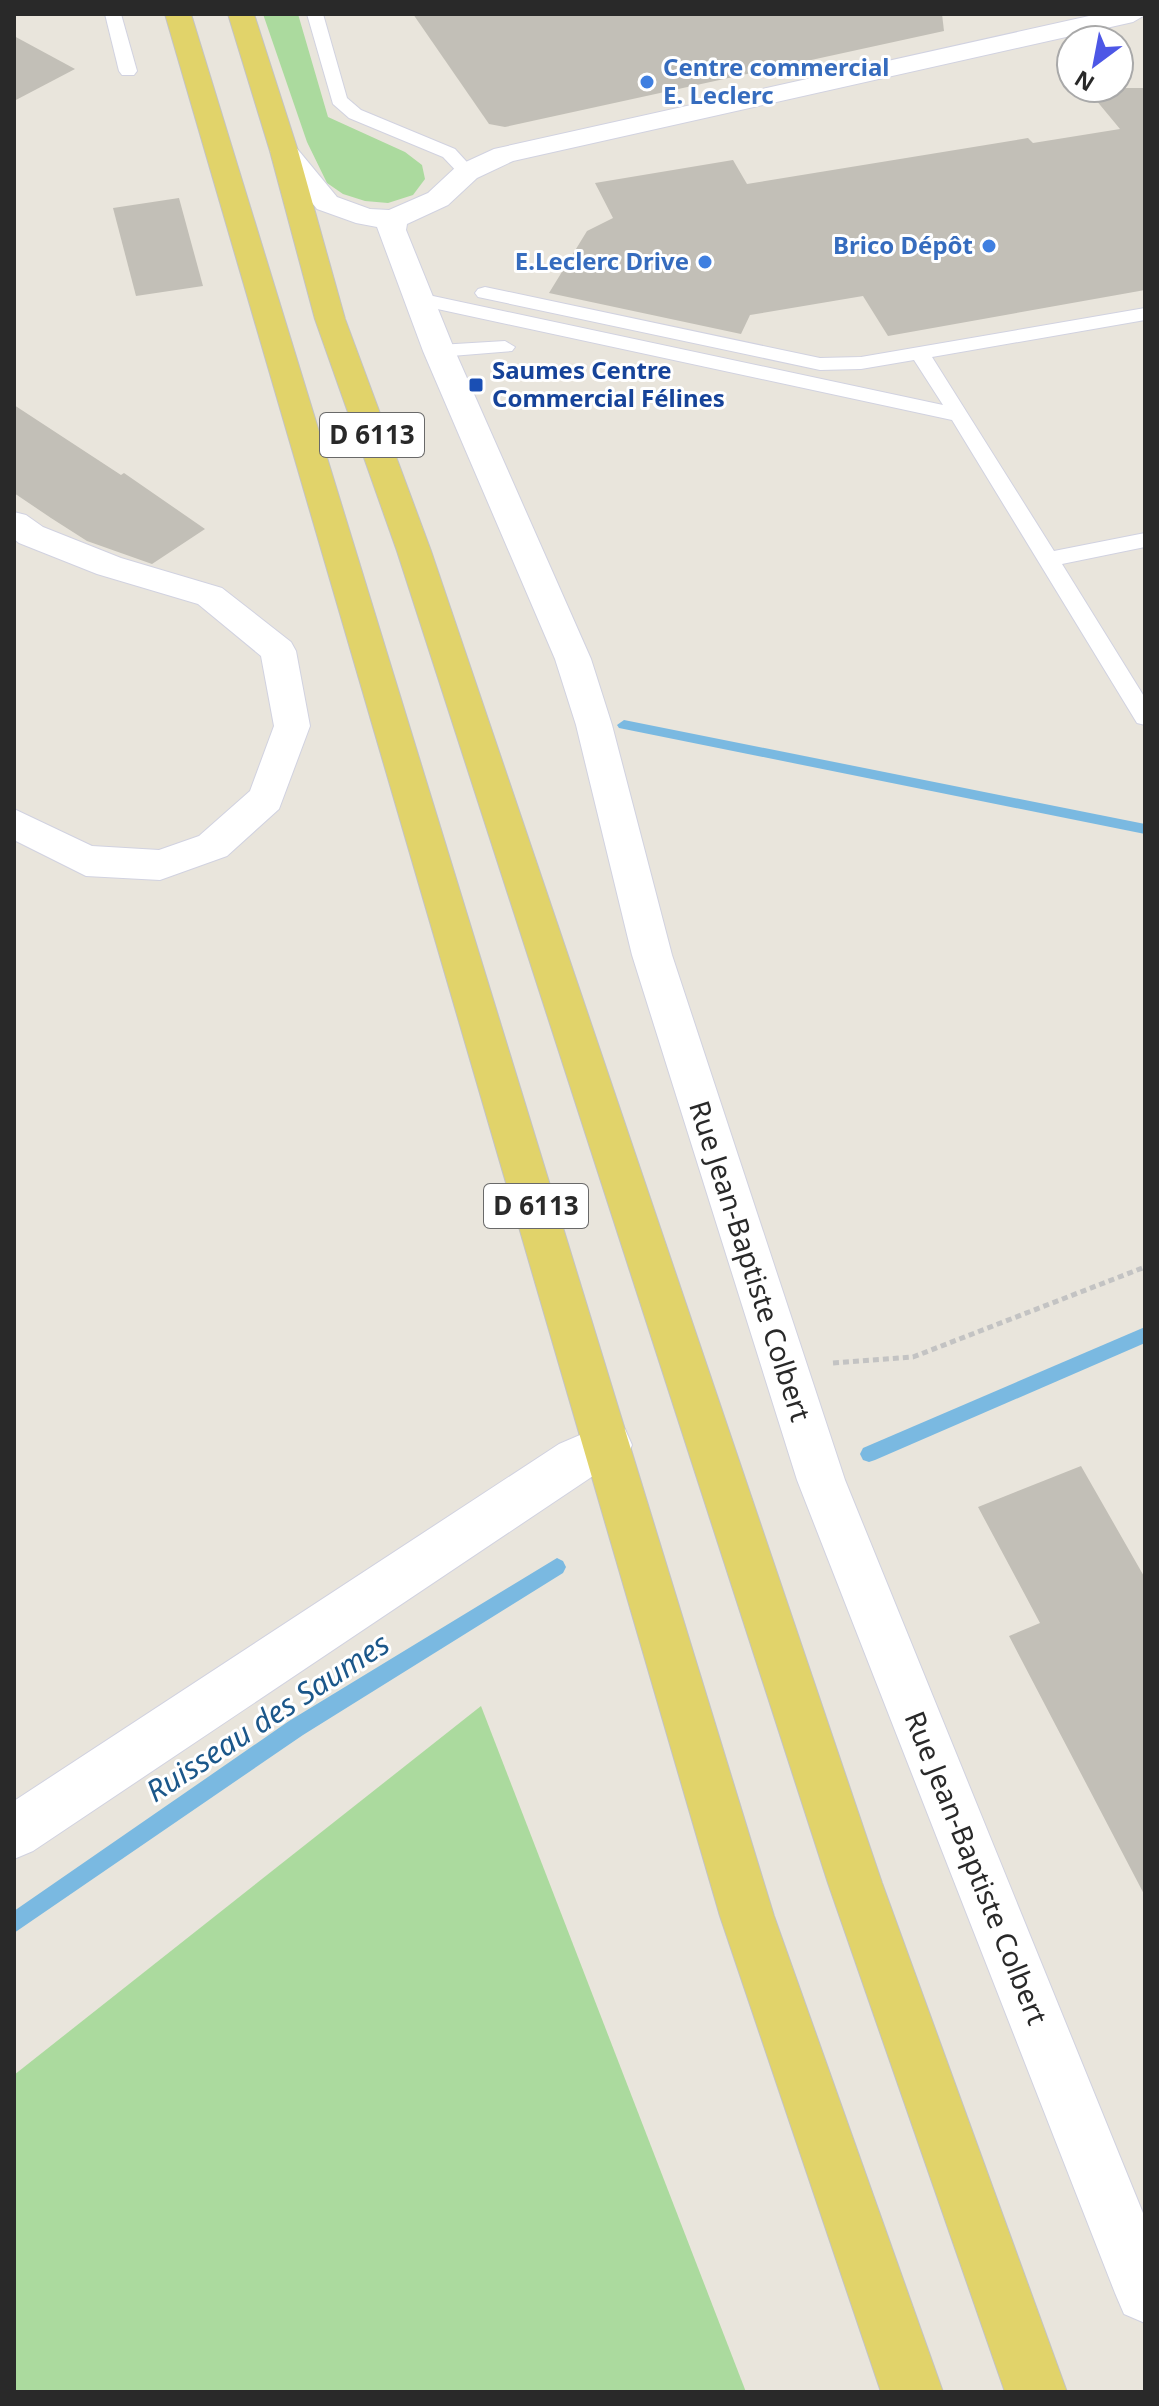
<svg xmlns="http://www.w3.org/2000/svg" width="1159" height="2406" font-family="'Noto Sans',sans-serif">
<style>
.green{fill:#abda9e}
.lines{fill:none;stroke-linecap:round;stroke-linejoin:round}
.stream{fill:#7ab9e1;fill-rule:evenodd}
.building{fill:#c2bfb7}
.service-casing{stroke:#d1d2e0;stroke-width:2}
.minor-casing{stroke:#d1d2e0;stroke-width:2}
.primary-casing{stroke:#c3c3c3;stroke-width:2}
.path{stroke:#c3c3c3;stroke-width:5;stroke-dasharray:6 4;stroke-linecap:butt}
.service{fill:#fff;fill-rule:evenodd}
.minor{fill:#fff;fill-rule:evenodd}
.primary{fill:#e1d36a;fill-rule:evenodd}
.shop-dot{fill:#3f7fe0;stroke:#fff;stroke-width:3}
.transit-dot{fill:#1a4fb4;stroke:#fff;stroke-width:3}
.labels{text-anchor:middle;stroke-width:6;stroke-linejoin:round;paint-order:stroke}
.far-shop-label{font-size:24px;font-weight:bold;fill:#366cbe;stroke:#fff;text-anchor:end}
.far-transit-label{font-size:24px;font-weight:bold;fill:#164399;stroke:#fff;text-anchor:start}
.shield{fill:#fff;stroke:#696969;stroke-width:2}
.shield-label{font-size:26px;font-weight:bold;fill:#292929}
.street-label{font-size:28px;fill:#292929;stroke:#fff}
.water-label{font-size:30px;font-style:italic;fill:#1b578a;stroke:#fff}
</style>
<rect width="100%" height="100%" fill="#e9e5dc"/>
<!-- green -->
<g class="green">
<path d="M263,14H298L328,117L405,152L422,165L425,179L413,195L388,203L365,201L343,194L327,183L307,142Z"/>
<path d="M481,1706L746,2392H14V2075Z"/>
</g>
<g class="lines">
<!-- stream -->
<g class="stream">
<path d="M624,720L1145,824V834L619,728L617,725Z"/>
<path d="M1145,1327V1343L875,1460L869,1462L863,1460L860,1454L863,1448Z"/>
<path d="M557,1558L563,1561L566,1567L563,1573L303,1735L14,1933V1911L289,1721Z"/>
</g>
</g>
<!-- building -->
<g class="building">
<path d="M413,14H942L944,31L505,127L489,124Z"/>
<path d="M14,36L75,69L14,101Z"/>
<path d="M1086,88H1145V290L888,336L863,296L750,315L741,334L549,293L587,231L613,218L595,183L733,160L747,184L1028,138L1033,143L1120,129Z"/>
<path d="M179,198L203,286L136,296L113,208Z"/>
<path d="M14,405L121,475L124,473L205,529L152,564L87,541L51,518L14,493Z"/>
<path d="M1081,1466L1145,1578V1896L1009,1636L1040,1623L978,1507Z"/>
</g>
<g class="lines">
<!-- service casing -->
<g class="service-casing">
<g id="service">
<path d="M105,14H121L137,71L134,75H122L119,71Z"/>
<path d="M307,14H323L347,98L361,110L455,149L476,172L473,176H461L443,157L349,118L333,104Z"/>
<path d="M485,287L820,358L861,357L1145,308V320L932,357L1054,551L1145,533V547L1062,564L1145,698V725L1137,723L952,420L419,305L409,299L419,293L943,405L914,360L861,369L820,370L478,297L475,293L478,289Z"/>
<path d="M505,341L515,347L512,351L439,357L429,351L439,345Z"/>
</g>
</g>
<!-- minor casing -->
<g class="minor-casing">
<g id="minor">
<path d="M1098,14L1145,15L1133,22L513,161L477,178L448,205L407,224L406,230L455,351L591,659L612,725L672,955L845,1480L1145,2218V2323L1124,2314L1115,2293L797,1480L632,955L576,725L555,659L423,351L377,227L356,223L317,209L270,151L274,145L284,143L294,145L337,197L370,209L389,210L428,193L457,166L494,149Z"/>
<path d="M14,512L26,515L43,527L121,558L222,588L291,642L296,651L310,726L279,809L227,856L160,880L86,876L14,840V809L92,846L159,850L199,836L250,791L274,726L261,656L198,604L97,574L19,543L14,539Z"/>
<path d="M608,1423L625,1429L632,1445L625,1461L593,1476L33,1851L14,1859V1801L559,1444Z"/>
</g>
</g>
<!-- primary casing -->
<g class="primary-casing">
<g id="primary">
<path d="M165,14H191L774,1916L943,2392H881L720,1916Z"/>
<path d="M228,14H254L298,151L345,319L431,551L882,1883L1067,2392H1005L828,1883L397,551L315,319L270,151Z"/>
</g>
</g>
<!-- path -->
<path class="path" d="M833,1363L913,1357L1145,1267"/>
<!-- service -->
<use href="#service" class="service"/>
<!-- minor -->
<use href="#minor" class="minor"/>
<!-- primary -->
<use href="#primary" class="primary"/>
</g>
<!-- markers -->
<g class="shop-dot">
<circle cx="647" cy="82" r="8"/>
<circle cx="989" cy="246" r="8"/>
<circle cx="705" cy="262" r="8"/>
</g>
<rect class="transit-dot" x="468" y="377" width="16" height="16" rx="4"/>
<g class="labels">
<!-- far-shop labels -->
<g class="far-shop-label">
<text x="663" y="76" text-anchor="start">Centre commercial<tspan x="663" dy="28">E. Leclerc</tspan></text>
<text x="973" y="254">Brico Dépôt</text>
<text x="689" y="270">E.Leclerc Drive</text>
</g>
<!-- far-transit labels -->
<g class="far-transit-label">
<text x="492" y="379">Saumes Centre<tspan x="492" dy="28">Commercial Félines</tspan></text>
</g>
<!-- shield labels -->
<g class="shield">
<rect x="320" y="413" width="104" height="44" rx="6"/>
<rect x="484" y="1184" width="104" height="44" rx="6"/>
</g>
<g class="shield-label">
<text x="372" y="444">D 6113</text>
<text x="536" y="1215">D 6113</text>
</g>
<!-- street labels -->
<g class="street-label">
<text transform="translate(750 1261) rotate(72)" y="10">Rue Jean-Baptiste Colbert</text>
<text transform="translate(976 1868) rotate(68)" y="10">Rue Jean-Baptiste Colbert</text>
</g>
<!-- water labels -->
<g class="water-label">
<text transform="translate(268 1718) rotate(-33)" y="10">Ruisseau des Saumes</text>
</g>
</g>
<!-- border -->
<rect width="1159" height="2406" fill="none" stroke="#292929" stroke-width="32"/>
<!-- north arrow -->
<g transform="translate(1095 64) rotate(212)"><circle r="38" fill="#ffffff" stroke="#a9a9a9" stroke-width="2"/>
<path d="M0-6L14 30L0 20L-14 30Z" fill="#4d57e6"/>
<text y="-12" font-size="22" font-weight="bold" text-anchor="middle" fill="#292929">N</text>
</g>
</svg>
